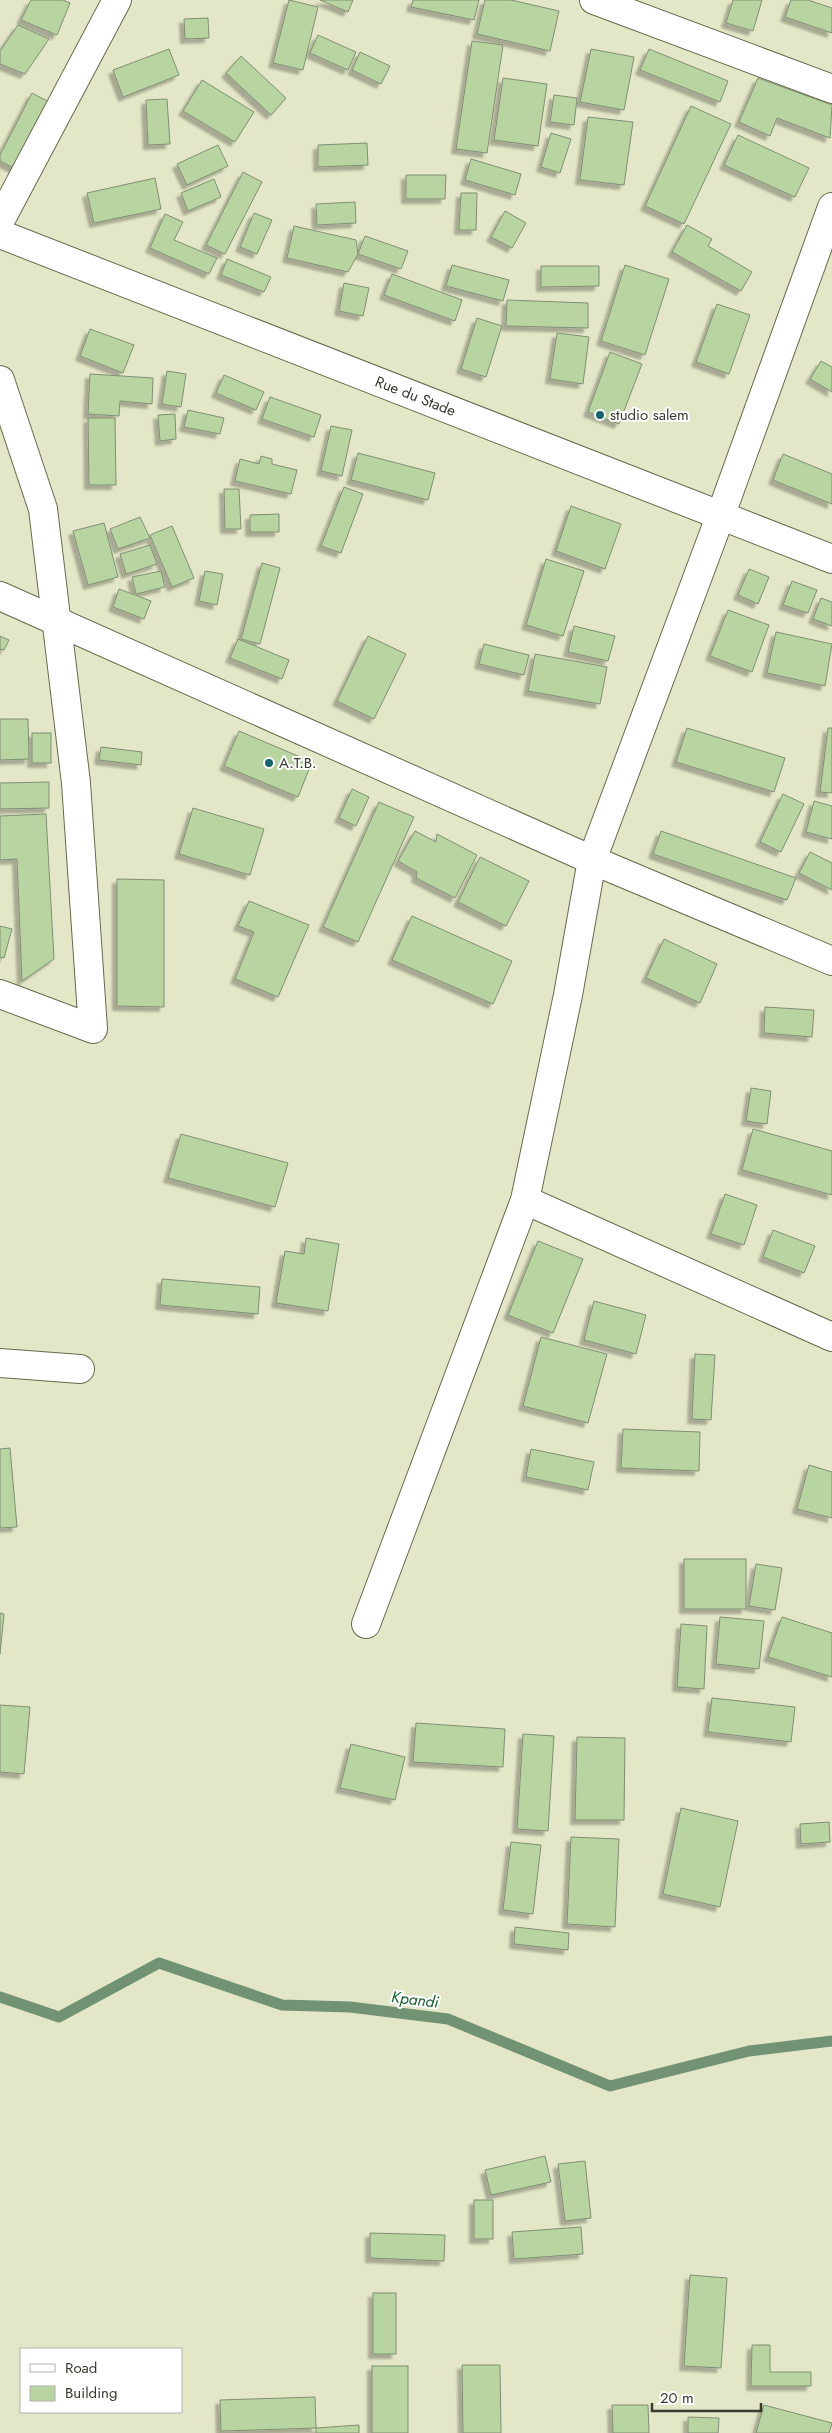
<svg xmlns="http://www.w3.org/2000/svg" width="832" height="2433" font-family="Jost,sans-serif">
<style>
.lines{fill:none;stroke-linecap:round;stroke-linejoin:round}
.stream{stroke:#719374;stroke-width:11}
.building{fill:#b8d5a1;stroke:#808e74;filter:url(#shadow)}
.minor-casing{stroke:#686a4e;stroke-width:30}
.minor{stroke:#fff;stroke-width:28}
.poi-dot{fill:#17636d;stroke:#fff;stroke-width:2}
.labels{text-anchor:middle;stroke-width:4;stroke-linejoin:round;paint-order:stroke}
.street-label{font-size:15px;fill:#3a3b2f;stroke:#fff}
.poi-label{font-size:15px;fill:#3a3b2f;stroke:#fff;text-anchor:start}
.water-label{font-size:16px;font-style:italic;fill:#176231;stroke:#fff}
</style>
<defs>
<filter id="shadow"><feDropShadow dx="-4.5" dy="4.5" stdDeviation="1" flood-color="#0004"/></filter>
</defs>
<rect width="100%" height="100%" fill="#e4e7c7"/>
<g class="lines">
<!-- stream -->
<path class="stream" d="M0,1997L59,2017L159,1963L282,2005L350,2007L448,2019L610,2086L749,2051L832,2041"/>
</g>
<!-- building -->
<g class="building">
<path d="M31,0H63L70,3L57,35L21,20Z"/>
<path d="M289,0L318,7L303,70L273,63Z"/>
<path d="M320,0H353L348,12Z"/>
<path d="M413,0H479L474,20L411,7Z"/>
<path d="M485,0H511L559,11L550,51L477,34Z"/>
<path d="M733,0H762L753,31L726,23Z"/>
<path d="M791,0H808L832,8V33L785,17Z"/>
<path d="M208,18L209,38L185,39L184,19Z"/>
<path d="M18,25L49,39L25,74L0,64V51Z"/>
<path d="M318,35L356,52L348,70L310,53Z"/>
<path d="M472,41L503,45L487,153L456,149Z"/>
<path d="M169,49L179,75L123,97L113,70Z"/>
<path d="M591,49L634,57L624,110L580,102Z"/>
<path d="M649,49L728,81L720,102L640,70Z"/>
<path d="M360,52L390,66L381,84L352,70Z"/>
<path d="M241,56L286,98L271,115L226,73Z"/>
<path d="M503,78L547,84L538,146L494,140Z"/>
<path d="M758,78L832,105L830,138L777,118L770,136L739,122Z"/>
<path d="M202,80L254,112L235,142L183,111Z"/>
<path d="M32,93L51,103L16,169L0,161V155Z"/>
<path d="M554,95L577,98L574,125L550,122Z"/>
<path d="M167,99L170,144L148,145L146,100Z"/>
<path d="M691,106L731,124L684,224L645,206Z"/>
<path d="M588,117L633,122L624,185L580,180Z"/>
<path d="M551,133L571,139L560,173L541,167Z"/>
<path d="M738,135L809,168L795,197L724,165Z"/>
<path d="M367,143L368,165L318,167V145Z"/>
<path d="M218,145L228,166L187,185L177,164Z"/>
<path d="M471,159L521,174L515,195L465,180Z"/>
<path d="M243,172L262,182L225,254L206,245Z"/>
<path d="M406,175H446L445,199H406Z"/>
<path d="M155,178L161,209L94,223L87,193Z"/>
<path d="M214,179L221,197L188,211L181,193Z"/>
<path d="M461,193H477L476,230H459Z"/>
<path d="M355,202L356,223L317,225L316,204Z"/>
<path d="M505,211L526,223L512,248L491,237Z"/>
<path d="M254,213L272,220L257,254L240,247Z"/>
<path d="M165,214L183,222L174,240L217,258L209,274L150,248Z"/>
<path d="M687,225L712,239L708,246L752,272L741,291L672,252Z"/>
<path d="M294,226L356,240L358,254L348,272L287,258Z"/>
<path d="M365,236L408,251L401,269L358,254Z"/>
<path d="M227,259L271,277L264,292L221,275Z"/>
<path d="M452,265L509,280L503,301L446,286Z"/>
<path d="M625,265L669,279L645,355L601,341Z"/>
<path d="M541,266H599V286L541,287Z"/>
<path d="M392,274L462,300L455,321L384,295Z"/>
<path d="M344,283L369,288L363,316L339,311Z"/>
<path d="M507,300L588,303V328L506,326Z"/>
<path d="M717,304L750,315L729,374L696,362Z"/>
<path d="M477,318L502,326L486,377L461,369Z"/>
<path d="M90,329L134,345L123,373L80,356Z"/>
<path d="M557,333L589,337L583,384L550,379Z"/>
<path d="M610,352L642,364L619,424L588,412Z"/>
<path d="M821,361L832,367V392L810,379Z"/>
<path d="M167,371L186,374L181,407L162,404Z"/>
<path d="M90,374L153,378L152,404L120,401L119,416L88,414Z"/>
<path d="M224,375L264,392L256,410L216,393Z"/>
<path d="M270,397L321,415L314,437L262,419Z"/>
<path d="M188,410L224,418L220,434L184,427Z"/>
<path d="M175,414L176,439L160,441L158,415Z"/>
<path d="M88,418H115L116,485H89Z"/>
<path d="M331,426L352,430L342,476L321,471Z"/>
<path d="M358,453L435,473L428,500L351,480Z"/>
<path d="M783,454L832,474V504L773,480Z"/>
<path d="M261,456L272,459V464L297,470L291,494L235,481L240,459L259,464Z"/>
<path d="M344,487L363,494L341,553L321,546Z"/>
<path d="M224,489H239L241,529H225Z"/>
<path d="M571,506L621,524L605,569L556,551Z"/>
<path d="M279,514V532H250V515Z"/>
<path d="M140,517L150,538L118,549L110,529Z"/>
<path d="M104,523L118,577L88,585L73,531Z"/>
<path d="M172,526L194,578L172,587L150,535Z"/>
<path d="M150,545L157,564L126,574L120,554Z"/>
<path d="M546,559L584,571L563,636L526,625Z"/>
<path d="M262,563L280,568L260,644L241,639Z"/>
<path d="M749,569L769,577L758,604L738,595Z"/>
<path d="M161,571L165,587L136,594L132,577Z"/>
<path d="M205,571L223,574L217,605L199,601Z"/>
<path d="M792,581L817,590L808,613L783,605Z"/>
<path d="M119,589L151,601L144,619L113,607Z"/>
<path d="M821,598L832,602V626L813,619Z"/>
<path d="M728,610L769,625L752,672L710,656Z"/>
<path d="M574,626L615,636L608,661L568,652Z"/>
<path d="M776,632L832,644L825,686L767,673Z"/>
<path d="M0,636L9,640L4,650L0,649Z"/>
<path d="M368,636L406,654L374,719L337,701Z"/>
<path d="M238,639L289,660L282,679L230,658Z"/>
<path d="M484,644L529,655L524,675L479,664Z"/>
<path d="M535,654L607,667L600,704L528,691Z"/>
<path d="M0,719H28L29,759L0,760Z"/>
<path d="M687,728L785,758L774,792L676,762Z"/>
<path d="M828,728H832V793L820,792Z"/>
<path d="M239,731L312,762L298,797L224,766Z"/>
<rect x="32" y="733" width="19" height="30"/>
<path d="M101,747L142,752L141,765L99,760Z"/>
<path d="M49,782V808L0,809V783Z"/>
<path d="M352,789L369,797L356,826L339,818Z"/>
<path d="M783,794L804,804L781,852L760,842Z"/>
<path d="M814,801L832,806V839L806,832Z"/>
<path d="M379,802L414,817L358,942L323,927Z"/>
<path d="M193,808L264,829L250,875L179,854Z"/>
<path d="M46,814L54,959L22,981L17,859L0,860V816Z"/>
<path d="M415,831L436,842L437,834L477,855L455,898L416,878L417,872L398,861Z"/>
<path d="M661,831L796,878L787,900L653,854Z"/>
<path d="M810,852L832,863V890L799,873Z"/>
<path d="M480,857L529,881L506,926L458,902Z"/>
<path d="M117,879L164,880V1007L117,1006Z"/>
<path d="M249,901L309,925L278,997L235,979L254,932L238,926Z"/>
<path d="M412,916L512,961L493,1004L392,960Z"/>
<path d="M0,926L12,929L4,958L0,957Z"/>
<path d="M664,939L717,964L700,1003L646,978Z"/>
<path d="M765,1007L814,1010L812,1037L764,1033Z"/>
<path d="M751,1088L771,1091L767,1124L746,1121Z"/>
<path d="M753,1129L832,1151V1195L742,1170Z"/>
<path d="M181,1134L288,1163L275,1207L168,1178Z"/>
<path d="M725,1194L757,1205L744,1245L711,1234Z"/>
<path d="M773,1230L815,1246L804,1273L763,1257Z"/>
<path d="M306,1238L339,1244L328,1311L276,1303L285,1251L304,1254Z"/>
<path d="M538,1241L583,1259L553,1333L508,1315Z"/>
<path d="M162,1279L260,1287L258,1314L160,1305Z"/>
<path d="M594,1301L646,1315L636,1354L584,1340Z"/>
<path d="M541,1337L607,1354L588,1423L523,1406Z"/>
<path d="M695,1354L715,1355L711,1420L692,1419Z"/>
<path d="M623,1429L700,1432L699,1471L621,1468Z"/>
<path d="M10,1448L17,1527L0,1528V1449Z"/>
<path d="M531,1449L594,1462L588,1490L526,1477Z"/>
<path d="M809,1465L832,1472V1518L797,1509Z"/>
<rect x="684" y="1559" width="62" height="50"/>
<path d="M756,1564L782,1568L775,1610L749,1606Z"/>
<path d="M0,1613L4,1614L0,1654Z"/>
<path d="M720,1617L764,1621L759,1669L716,1664Z"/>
<path d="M782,1617L832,1633V1677L768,1657Z"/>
<path d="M681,1624L707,1626L704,1689L677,1687Z"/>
<path d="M712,1698L795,1707L791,1742L708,1732Z"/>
<path d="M0,1705L30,1707L24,1774L0,1772Z"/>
<path d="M416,1723L505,1729L503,1767L413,1762Z"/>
<path d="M523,1734L554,1736L548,1831L517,1829Z"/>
<path d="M577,1737L625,1738L624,1820H575Z"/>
<path d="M351,1744L405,1757L395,1800L340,1788Z"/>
<path d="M681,1808L738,1821L720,1907L663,1894Z"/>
<path d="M829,1822L830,1842L801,1844L800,1824Z"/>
<path d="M571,1837L619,1839L615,1927L567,1924Z"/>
<path d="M511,1842L541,1845L533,1914L503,1910Z"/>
<path d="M515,1927L569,1933L568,1950L514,1944Z"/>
<path d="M545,2156L551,2182L491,2195L485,2170Z"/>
<path d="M585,2161L591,2218L565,2221L558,2164Z"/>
<rect x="474" y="2200" width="19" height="39"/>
<path d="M581,2227L583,2254L514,2259L512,2232Z"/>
<path d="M370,2233L445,2235L444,2261L370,2258Z"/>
<path d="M690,2275L727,2278L721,2368L684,2366Z"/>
<rect x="373" y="2293" width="23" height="61"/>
<path d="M752,2345H770V2372H811V2386H751Z"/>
<path d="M462,2365H500L501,2433H463Z"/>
<rect x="372" y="2366" width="36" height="67"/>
<path d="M315,2397L316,2428L221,2431L220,2400Z"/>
<path d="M612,2405H648L649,2433H613Z"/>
<path d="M764,2405L832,2423L829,2433H756Z"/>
<path d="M688,2417L719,2418L718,2433H688Z"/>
<path d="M359,2425V2433H316V2428Z"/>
</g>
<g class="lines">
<!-- minor casing -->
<g class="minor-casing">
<g id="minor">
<path d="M594,0L832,89"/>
<path d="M0,221L117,0"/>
<path id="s1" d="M0,234L832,559"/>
<path d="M0,380L43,509L76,783L93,1029L0,994"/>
<path d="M0,596L592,860L832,961"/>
<path d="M525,1200L832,1337"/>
<path d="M0,1363L80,1369"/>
<path d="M366,1624L525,1200L568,995L592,860L720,517L832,207"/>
</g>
</g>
<!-- minor -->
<use href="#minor" class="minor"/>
</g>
<!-- markers -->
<g class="poi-dot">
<circle cx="600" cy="415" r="5"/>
<circle cx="269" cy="763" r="5"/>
</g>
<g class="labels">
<!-- street labels -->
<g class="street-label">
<text dy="5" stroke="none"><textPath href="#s1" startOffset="446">Rue du Stade</textPath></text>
</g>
<!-- poi labels -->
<g class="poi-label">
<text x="610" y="420">studio salem</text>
<text x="279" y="768">A.T.B.</text>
</g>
<!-- water labels -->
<g class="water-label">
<text transform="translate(415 1999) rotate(7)" y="6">Kpandi</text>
</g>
</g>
<!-- legend -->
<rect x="20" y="2348" width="162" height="65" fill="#ffffff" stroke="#b0b1ac"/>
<rect x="30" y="2364" width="25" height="8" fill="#ffffff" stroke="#b0b1ac"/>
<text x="65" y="2373" font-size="15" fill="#3a3b2f">Road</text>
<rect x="30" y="2386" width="25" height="15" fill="#b8d5a1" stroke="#b0b1ac"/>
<text x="65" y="2398" font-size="15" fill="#3a3b2f">Building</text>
<!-- scale -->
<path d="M652 2403v8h109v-8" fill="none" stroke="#3a3b2f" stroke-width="2.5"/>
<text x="660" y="2403" font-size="15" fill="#3a3b2f" stroke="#ffffff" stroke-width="4" paint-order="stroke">20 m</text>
</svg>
